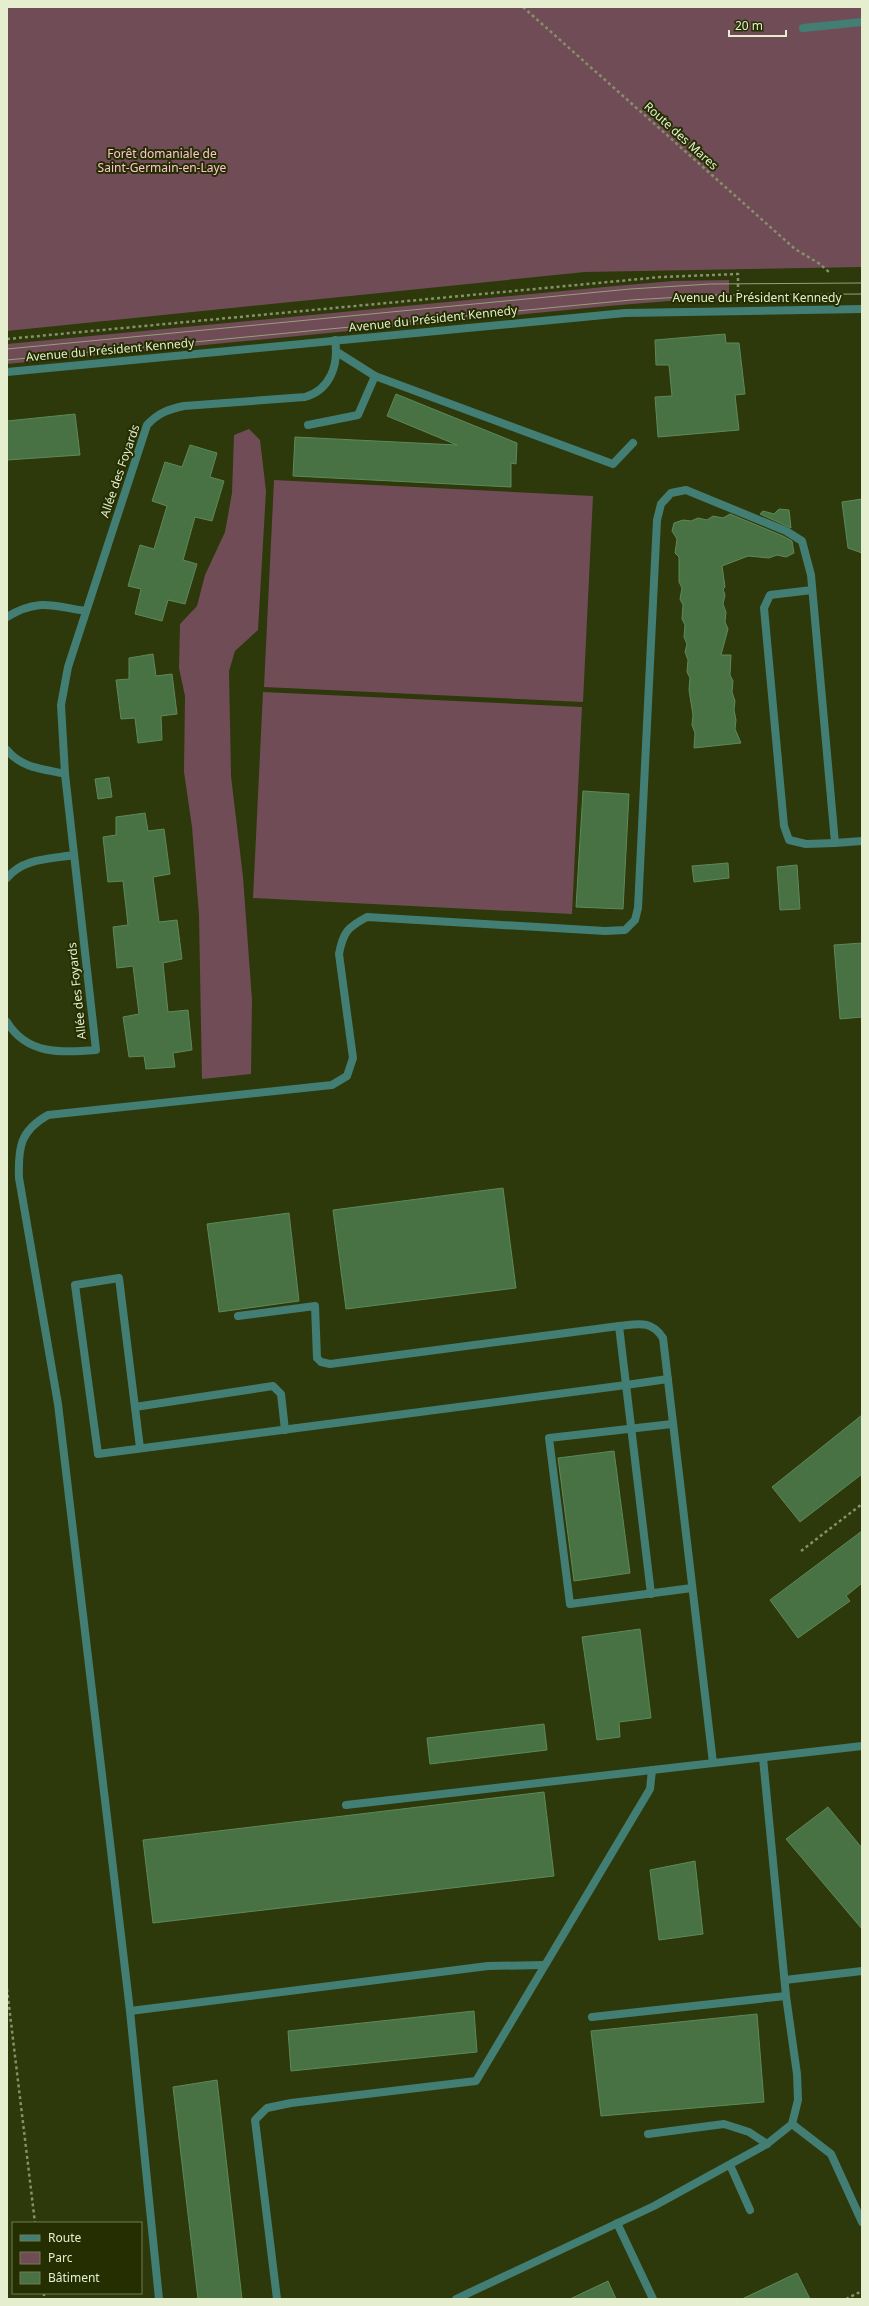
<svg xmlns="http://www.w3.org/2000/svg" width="869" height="2306" font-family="'Noto Sans',sans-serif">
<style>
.green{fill:#704c56}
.building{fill:#487244;stroke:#5e8959}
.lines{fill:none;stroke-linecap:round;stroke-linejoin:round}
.path{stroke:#86916b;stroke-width:2.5;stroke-dasharray:3 3;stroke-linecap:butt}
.service{stroke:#427e74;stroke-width:8}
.minor{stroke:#427e74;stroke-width:8}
.tram{stroke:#96a07b;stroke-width:1}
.labels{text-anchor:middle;stroke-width:4;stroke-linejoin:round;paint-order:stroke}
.street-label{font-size:12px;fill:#e5efd0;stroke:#242e00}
.park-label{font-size:12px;fill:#fdc3d2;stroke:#242e00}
</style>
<rect width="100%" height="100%" fill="#2d380b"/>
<!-- green -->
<g class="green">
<path d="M7,7H862V267L585,272L7,331Z"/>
<path d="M729,280V299L669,301L608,306L7,364V344L615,286L673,281Z"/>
<path d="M249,429L260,440L266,491L258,630L235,651L229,671L231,776L243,877L252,1000L251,1074L202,1079L199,915L192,827L184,772L185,696L179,668L180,624L197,606L205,575L225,532L232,493L234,435Z"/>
<path d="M274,480L593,496L583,702L264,687Z"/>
<path d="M263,692L582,707L572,914L253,898Z"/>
</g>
<!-- building -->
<g class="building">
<path d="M725,334L726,343H739L745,394L735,395L739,430L658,437L655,397L672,396L669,365H656L655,340Z"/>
<path d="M396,394L517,443L516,464L511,463V487L293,476L295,437L457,445L387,416Z"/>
<path d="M75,414L80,455L7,460V421Z"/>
<path d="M190,445L217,453L210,477L224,481L212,521L195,517L183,560L197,564L185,604L168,600L162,621L135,614L141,589L128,586L140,545L154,549L167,506L152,501L165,462L182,467Z"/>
<path d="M862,499V553L848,548L842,502Z"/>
<path d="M779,509L789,510L791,528L760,514L763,511L774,514Z"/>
<path d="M730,514L783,536L792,541L794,553L786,557L777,555L769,558L748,556L722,566L725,587L723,589L725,595L723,604L726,612L725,622L728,629L721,655H731L730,675L733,681L732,692L735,701L734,710L736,720L735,729L741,743L694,748L695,733L692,725L693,715L689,690L690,678L687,672L688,660L685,652L687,644L684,637L685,625L682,619L683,605L680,599L682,588L679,582V557L675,553L677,539L672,531L674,523L683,520L691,521L698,518L707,520L713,516L723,518Z"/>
<path d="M153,654L156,676L172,674L177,714L161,716L162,740L138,743L135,718L121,719L116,680L129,679V658Z"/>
<path d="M109,777L112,797L98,799L95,779Z"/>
<path d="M583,791L629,794L623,909L576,907Z"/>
<path d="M145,813L148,831L164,829L170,874L153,877L159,922L177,920L182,959L163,963L168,1012L188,1010L192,1050L173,1053L175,1067L146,1069L144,1056L129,1057L123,1017L139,1014L133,966L117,968L113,927L128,925L123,881L108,882L103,837L116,835V817Z"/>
<path d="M728,863L729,878L694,882L692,866Z"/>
<path d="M797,865L800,909L780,910L777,867Z"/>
<path d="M862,943V1017L840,1019L834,945Z"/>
<path d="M503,1188L516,1288L346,1309L333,1210Z"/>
<path d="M289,1213L299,1301L219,1312L207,1224Z"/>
<path d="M862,1415V1474L800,1522L772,1487Z"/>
<path d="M614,1451L630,1573L574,1581L558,1458Z"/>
<path d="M862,1531V1583L846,1596L850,1601L798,1638L770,1600Z"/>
<path d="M640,1629L651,1718L619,1722L620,1737L597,1740L582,1637Z"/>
<path d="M544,1724L547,1750L430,1764L427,1738Z"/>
<path d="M544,1792L554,1876L153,1923L143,1840Z"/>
<path d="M828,1807L862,1848V1929L786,1839Z"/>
<path d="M695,1861L703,1934L659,1940L650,1870Z"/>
<path d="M474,2011L477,2052L291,2071L288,2031Z"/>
<path d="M757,2014L764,2102L601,2116L591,2031Z"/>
<path d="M217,2080L242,2299H198L173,2087Z"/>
<path d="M797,2273L810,2299H742Z"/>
<path d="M608,2281L616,2299H570Z"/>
</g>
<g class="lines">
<!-- path -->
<g class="path">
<path d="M523,7L795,249L820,264L830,273"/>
<path d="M7,339L661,277L738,274V298"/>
<path d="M801,1551L862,1504"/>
<path d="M7,1989L35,2223"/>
<path d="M44,2293V2299"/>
<path d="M846,2299L862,2291"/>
</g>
<!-- service -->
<g class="service">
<path d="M803,28L862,22"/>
<path d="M375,376L613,464L633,443"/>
<path d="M308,425L358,415L375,376L337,352"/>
<path d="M835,843L862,841"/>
<path d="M238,1316L315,1306L317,1358L321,1362L330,1364L619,1326C639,1324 651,1320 663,1338L713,1763"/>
<path d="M619,1326L651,1594"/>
<path d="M135,1407L273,1386L281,1394L285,1430"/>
<path d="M672,1424L549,1438L570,1604L692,1588"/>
<path d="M140,1448L119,1278L75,1285L98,1454C274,1431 450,1408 626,1385L668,1379"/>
<path d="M346,1805L862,1746"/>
<path d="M785,1980L862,1971"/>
<path d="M130,2011L488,1966L544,1965"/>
<path d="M592,2017L786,1996"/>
<path d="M792,2124L831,2154L862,2222"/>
<path d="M648,2134L724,2124L749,2132L767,2144"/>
<path d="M730,2165L750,2210"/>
<path d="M617,2223L653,2299"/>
<path d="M159,2299L130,2011L58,1404L19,1178C18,1147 20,1131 48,1115L332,1085L347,1076L353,1058L339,954C343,932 348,927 367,917L605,931L625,930L635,920L638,908L657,520L661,504L671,493L686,490L786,531L802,541L811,575L835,843L806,844L789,840L784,826L764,608L770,595L812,590"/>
<path d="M277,2299L255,2120L267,2108L291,2103L476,2081L650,1789L652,1770"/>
<path d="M456,2299L654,2206L767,2144L792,2124L798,2100L797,2074L786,1996L763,1758"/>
</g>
<!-- minor -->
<g class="minor">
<path d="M7,372L625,313L862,309"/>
<path d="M7,617C38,598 52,606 86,611"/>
<path d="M7,750C21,768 44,769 65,774"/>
<path d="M7,878C23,858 50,859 74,855"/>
<path d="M7,1022C27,1055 62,1053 96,1050L65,774L61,705L68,667L147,425C158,413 169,409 184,406L305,397C330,390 339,365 335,340"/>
</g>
<!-- tram -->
<g class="tram">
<path d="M7,349L630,289L710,284L862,283"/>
<path d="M7,360L631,300L715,295L862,294"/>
</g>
</g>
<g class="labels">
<!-- street labels -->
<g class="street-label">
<text transform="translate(681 136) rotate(42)" y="4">Route des Mares</text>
<text x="757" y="302">Avenue du Président Kennedy</text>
<text transform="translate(433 319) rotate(-6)" y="4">Avenue du Président Kennedy</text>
<text transform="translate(110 350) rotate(-5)" y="4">Avenue du Président Kennedy</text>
<text transform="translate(120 471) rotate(-71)" y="4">Allée des Foyards</text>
<text transform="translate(77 991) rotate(-96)" y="4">Allée des Foyards</text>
</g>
<!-- park labels -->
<g class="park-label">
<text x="162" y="158">Forêt domaniale de<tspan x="162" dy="14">Saint-Germain-en-Laye</tspan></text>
</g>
</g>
<!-- border -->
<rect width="869" height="2306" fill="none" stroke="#e5efd0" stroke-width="16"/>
<!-- legend -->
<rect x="12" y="2222" width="130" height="72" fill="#242e00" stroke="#717b53"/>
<rect x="20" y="2235" width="20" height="6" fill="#427e74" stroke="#717b53"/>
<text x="48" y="2242" font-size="12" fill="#e5efd0">Route</text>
<rect x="20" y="2252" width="20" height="12" fill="#704c56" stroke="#717b53"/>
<text x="48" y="2262" font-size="12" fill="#e5efd0">Parc</text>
<rect x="20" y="2272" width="20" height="12" fill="#487244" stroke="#717b53"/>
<text x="48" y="2282" font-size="12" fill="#e5efd0">Bâtiment</text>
<!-- scale -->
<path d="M729 30v6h57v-6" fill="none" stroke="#e5efd0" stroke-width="2"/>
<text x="735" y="30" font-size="12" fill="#e5efd0" stroke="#242e00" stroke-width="3" paint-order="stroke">20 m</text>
</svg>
